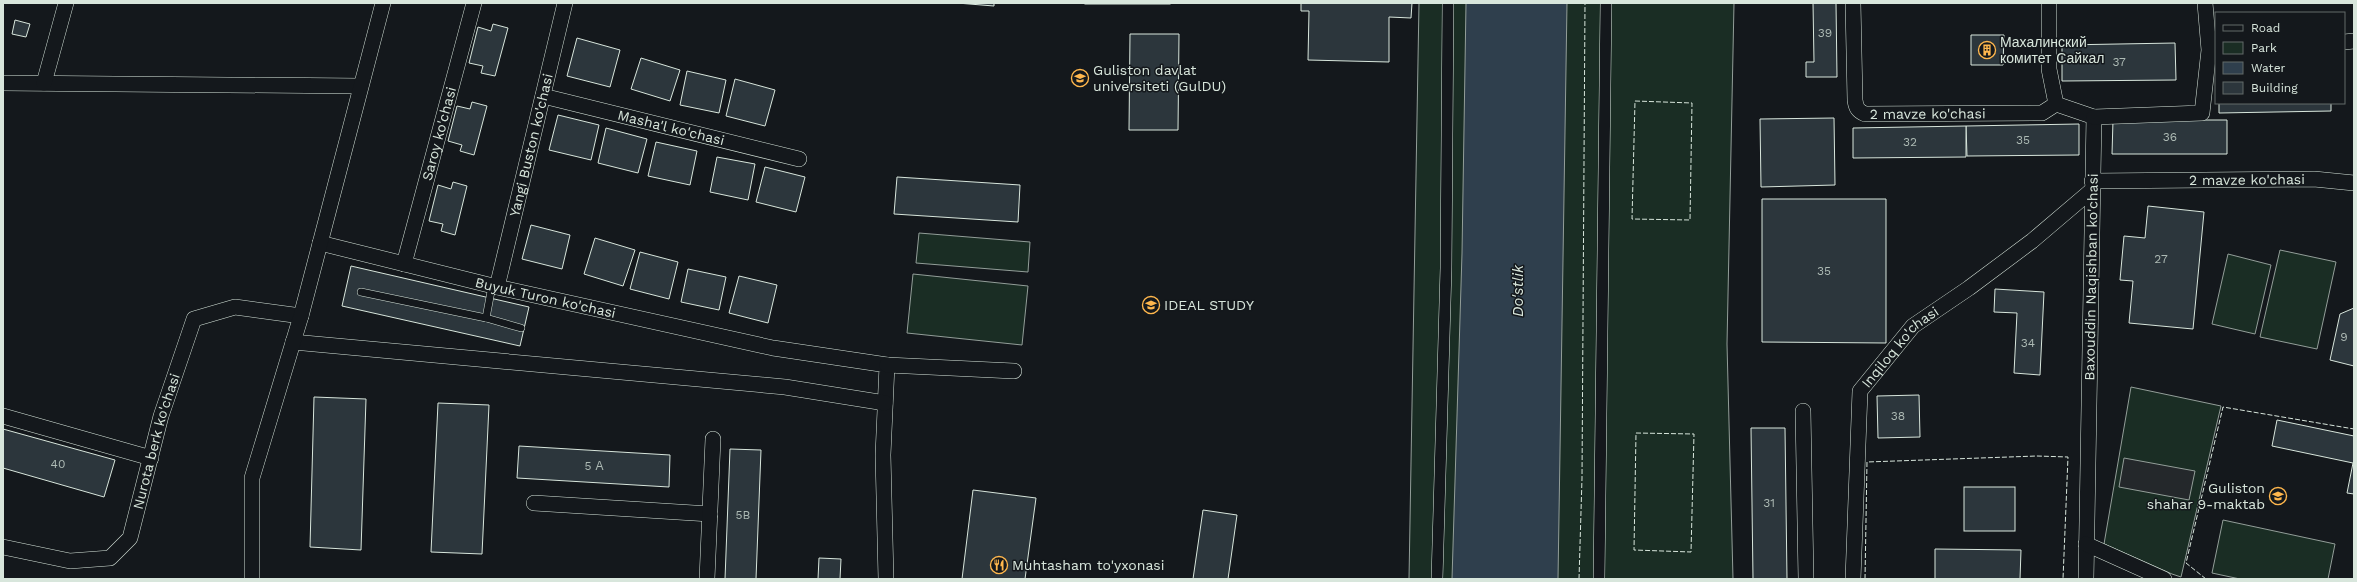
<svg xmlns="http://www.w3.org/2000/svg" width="2357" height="582" font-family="'Work Sans',sans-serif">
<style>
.green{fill:#1a2d24;stroke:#939e99}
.parking{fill:#24282b;stroke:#939e99}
.water{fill:#2f3f4d;stroke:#939e99}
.building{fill:#2c363c;stroke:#d8e6dc}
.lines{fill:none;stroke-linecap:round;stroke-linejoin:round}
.service-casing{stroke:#d8e6dc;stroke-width:8}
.pedestrian-casing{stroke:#d8e6dc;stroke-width:12}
.minor-casing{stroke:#d8e6dc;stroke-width:16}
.service{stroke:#14181c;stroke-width:7}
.pedestrian{stroke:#14181c;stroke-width:11}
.minor{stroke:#14181c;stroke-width:15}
.fence{stroke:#d8e6dc;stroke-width:1;stroke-dasharray:5 2;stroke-linecap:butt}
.labels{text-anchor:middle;stroke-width:3;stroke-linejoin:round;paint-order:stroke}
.number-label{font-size:12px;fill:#adbab4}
.poi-label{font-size:14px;fill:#d8e6dc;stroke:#14181c;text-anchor:start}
.street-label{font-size:14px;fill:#d8e6dc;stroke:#14181c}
.water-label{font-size:15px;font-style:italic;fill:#d8e6dc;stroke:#14181c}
</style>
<rect width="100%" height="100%" fill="#14181c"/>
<!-- green -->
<g class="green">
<path d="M1419,3H1734L1727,344L1733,579H1409Z"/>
<path d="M919,233L1030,242L1028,272L916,263Z"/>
<path d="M2280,250L2336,262L2317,349L2260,337Z"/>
<path d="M2228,254L2271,265L2255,334L2212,324Z"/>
<path d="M913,274L1028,286L1022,345L907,333Z"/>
<path d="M2131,387L2221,406L2181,577L2172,574L2104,544Z"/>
<path d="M2223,520L2335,544L2328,579H2240L2212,573Z"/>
</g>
<!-- parking -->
<path class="parking" d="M2124,458L2195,471L2189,500L2119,487Z"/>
<!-- water -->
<path class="water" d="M1466,3H1567L1558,579H1452L1462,253Z"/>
<!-- building -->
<g class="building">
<path d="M957,3H994V6Z"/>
<rect x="1085" y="3" width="85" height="1"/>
<path d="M1301,3H1412L1411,18L1389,17V62L1308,60L1309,11H1301Z"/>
<path d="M1813,3H1836L1837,77H1806V62H1814Z"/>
<path d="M15,20L30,24L26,37L12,34Z"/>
<path d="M493,24L508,28L495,76L481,73L483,66L469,63L478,27L491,31Z"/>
<path d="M1130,34H1179L1178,130H1129Z"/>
<path d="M1971,35H2004L2003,65H1971Z"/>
<path d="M577,38L620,50L610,87L567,76Z"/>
<path d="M2175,43L2176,80L2062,81V45Z"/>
<path d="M641,58L680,70L670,101L631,89Z"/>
<path d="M687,71L726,80L719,113L680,105Z"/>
<path d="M735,79L775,90L765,126L726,116Z"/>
<path d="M472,102L487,106L474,155L460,151L462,145L448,141L457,106L470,109Z"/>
<path d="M2219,103H2331V111L2219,113Z"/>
<path d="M558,115L599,125L591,160L549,150Z"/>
<path d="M1834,118L1835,185L1761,187L1760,119Z"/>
<path d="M2113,120H2227V154H2112Z"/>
<path d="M2079,124V155L1967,156L1966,126Z"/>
<path d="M1966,126V157L1853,158V128Z"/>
<path d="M606,128L647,139L638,173L598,163Z"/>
<path d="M656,142L697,151L690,185L648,176Z"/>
<path d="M717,157L755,164L748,200L710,192Z"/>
<path d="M765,167L805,177L796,212L756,202Z"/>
<path d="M897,177L1020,185L1018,222L894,214Z"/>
<path d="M453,182L467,186L455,235L441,231L443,224L429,221L438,185L451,189Z"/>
<path d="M1762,199H1886V343L1762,342Z"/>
<path d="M2148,206L2204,212L2193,329L2129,323L2133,281L2120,280L2124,236L2145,238Z"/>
<path d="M531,225L570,235L562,269L522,259Z"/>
<path d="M595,238L635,250L623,286L584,274Z"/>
<path d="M640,252L678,262L669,299L630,289Z"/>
<path d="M351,266L529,307L520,346L342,306Z"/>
<path d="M688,269L726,277L719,310L681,302Z"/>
<path d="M739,276L777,285L768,323L729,313Z"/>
<path d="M1995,289L2044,292L2040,375L2014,373L2017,313L1994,312Z"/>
<path d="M2354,308V366L2330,360L2340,314Z"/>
<path d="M1919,395L1920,437L1878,438L1877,396Z"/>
<path d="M314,397L366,399L361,550L310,547Z"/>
<path d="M438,403L489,405L482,554L431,552Z"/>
<path d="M2277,420L2354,436V494L2347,493L2353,463L2272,446Z"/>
<path d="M1751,428H1785L1787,579H1753Z"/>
<path d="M3,429L115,460L104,497L3,468Z"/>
<path d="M519,446L670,455L669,487L517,478Z"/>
<path d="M730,449L761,450L756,579H725Z"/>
<rect x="1964" y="487" width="51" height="44"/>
<path d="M973,490L1036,498L1025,579H962Z"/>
<path d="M1203,510L1237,515L1228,579H1193Z"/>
<path d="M1935,549L2021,550L2020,579H1935Z"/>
<path d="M819,558L841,559L840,579H818Z"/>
</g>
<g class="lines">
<!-- service casing -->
<g class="service-casing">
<g id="service">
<path d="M361,292L486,318L521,328"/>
<path d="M486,318L492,286"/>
</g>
</g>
<!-- pedestrian casing -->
<g class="pedestrian-casing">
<g id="pedestrian">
<path d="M1437,579L1446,268L1448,3"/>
<path d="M1599,579L1606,3"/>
</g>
</g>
<!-- minor casing -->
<g class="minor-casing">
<g id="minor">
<path id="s1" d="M1853,3L1855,100C1856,108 1858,111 1865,114L2042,113L2056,104"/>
<path d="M2049,3V69L2056,104L2094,117L2086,579"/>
<path d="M2344,42L2354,41"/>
<path d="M3,83L360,86"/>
<path d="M44,83L66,3"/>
<path id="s2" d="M543,96L799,159"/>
<path d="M2094,117L2202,113L2209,50L2205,3"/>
<path id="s3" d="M2092,181L2314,179L2354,183"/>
<path id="s4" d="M320,243L497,287L773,348L887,365L883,455L886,579"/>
<path id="s5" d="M404,264L474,3"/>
<path id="s6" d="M497,287L565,3"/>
<path d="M293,342L785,387L885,403"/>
<path d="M887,365L1014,371"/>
<path d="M1803,411L1806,579"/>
<path d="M3,416L151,458"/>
<path d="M534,503L710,514"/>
<path d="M2086,544L2164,579"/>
<path id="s7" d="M3,547L70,561L110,558L130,538L161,416L194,319L235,307L301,316"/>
<path d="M252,579V478L301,316L383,3"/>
<path d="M707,579L713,439"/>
<path id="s8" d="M1853,579L1860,391L1913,326L1969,288L2032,241L2092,190"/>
</g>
</g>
<!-- service -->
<use href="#service" class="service"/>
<!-- pedestrian -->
<use href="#pedestrian" class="pedestrian"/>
<!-- minor -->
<use href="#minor" class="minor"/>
<!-- fence -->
<g class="fence">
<path d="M1635,101L1692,103L1690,220L1632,219Z"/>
<path d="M1636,433L1694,434L1691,552L1634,550Z"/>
<path d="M1579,579L1582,478L1585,3"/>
<path d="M1865,579L1867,462L2037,456L2068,457L2063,579"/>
<path d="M2206,579L2186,563L2223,407L2354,429"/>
</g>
</g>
<!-- icons -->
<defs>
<g id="building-ring" transform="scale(0.9)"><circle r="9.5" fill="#14181c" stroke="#ffb74d" stroke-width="1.5"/><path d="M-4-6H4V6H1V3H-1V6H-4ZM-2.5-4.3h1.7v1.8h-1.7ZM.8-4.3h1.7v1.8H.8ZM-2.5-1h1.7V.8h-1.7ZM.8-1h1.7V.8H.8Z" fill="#ffb74d"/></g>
<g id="university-ring" transform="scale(0.9)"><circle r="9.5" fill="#14181c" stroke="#ffb74d" stroke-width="1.5"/><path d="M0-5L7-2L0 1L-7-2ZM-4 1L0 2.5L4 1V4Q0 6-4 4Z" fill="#ffb74d"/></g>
<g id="school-ring" transform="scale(0.9)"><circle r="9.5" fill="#14181c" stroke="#ffb74d" stroke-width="1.5"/><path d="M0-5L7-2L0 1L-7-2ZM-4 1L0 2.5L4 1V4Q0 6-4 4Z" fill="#ffb74d"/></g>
<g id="restaurant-ring" transform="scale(0.9)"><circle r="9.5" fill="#14181c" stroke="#ffb74d" stroke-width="1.5"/><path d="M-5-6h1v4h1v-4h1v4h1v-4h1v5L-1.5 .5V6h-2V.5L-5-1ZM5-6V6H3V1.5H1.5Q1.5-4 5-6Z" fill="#ffb74d"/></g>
</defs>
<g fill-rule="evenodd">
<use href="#building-ring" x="1987" y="50"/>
<use href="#university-ring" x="1080" y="78"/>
<use href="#school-ring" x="1151" y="305"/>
<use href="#school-ring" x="2278" y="496"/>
<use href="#restaurant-ring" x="999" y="565"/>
</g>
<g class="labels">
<!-- number labels -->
<g class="number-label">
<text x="1825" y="37">39</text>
<text x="2119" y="66">37</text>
<text x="2170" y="141">36</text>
<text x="2023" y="144">35</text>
<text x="1910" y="146">32</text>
<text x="2161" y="263">27</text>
<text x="1824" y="275">35</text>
<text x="2344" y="341">9</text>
<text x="2028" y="347">34</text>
<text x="1898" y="420">38</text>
<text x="58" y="468">40</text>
<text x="594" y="470">5 А</text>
<text x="1769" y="507">31</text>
<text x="743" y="519">5B</text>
</g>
<!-- poi labels -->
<g class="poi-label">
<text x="2000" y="47">Махалинский<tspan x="2000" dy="16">комитет Сайкал</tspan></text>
<text x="1093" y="75">Guliston davlat<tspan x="1093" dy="16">universiteti (GulDU)</tspan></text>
<text x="1164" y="310">IDEAL STUDY</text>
<text x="2265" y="493" text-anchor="end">Guliston<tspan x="2265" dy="16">shahar 9-maktab</tspan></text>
<text x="1012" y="570">Muhtasham to'yxonasi</text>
</g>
<!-- street labels -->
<g class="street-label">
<text dy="5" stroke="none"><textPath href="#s1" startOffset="178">2 mavze ko'chasi</textPath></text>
<text dy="5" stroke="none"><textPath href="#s2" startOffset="132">Masha'l ko'chasi</textPath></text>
<text dy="5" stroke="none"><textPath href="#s5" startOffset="135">Saroy ko'chasi</textPath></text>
<text dy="5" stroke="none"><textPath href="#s6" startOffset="146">Yangi Buston ko'chasi</textPath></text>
<text dy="5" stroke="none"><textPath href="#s3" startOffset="155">2 mavze ko'chasi</textPath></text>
<text transform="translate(2091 277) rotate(-89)" y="5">Baxouddin Naqishban ko'chasi</text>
<text dy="5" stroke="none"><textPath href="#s4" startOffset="232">Buyuk Turon ko'chasi</textPath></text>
<text dy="5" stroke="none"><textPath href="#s8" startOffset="248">Inqiloq ko'chasi</textPath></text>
<text dy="5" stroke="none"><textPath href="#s7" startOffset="237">Nurota berk ko'chasi</textPath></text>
</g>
<!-- water labels -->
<g class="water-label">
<text transform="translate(1518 291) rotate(-90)" y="5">Do'stlik</text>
</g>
</g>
<!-- border -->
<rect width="2357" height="582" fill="none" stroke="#d8e6dc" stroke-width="8"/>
<!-- legend -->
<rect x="2215" y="12" width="130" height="92" fill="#14181c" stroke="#626a69"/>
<rect x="2223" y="25" width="20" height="6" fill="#14181c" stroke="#626a69"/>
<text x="2251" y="32" font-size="12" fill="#d8e6dc">Road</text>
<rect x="2223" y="42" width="20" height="12" fill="#1a2d24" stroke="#626a69"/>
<text x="2251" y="52" font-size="12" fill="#d8e6dc">Park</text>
<rect x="2223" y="62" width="20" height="12" fill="#2f3f4d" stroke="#626a69"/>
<text x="2251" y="72" font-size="12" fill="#d8e6dc">Water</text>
<rect x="2223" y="82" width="20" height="12" fill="#2c363c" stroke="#626a69"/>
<text x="2251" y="92" font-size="12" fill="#d8e6dc">Building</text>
</svg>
